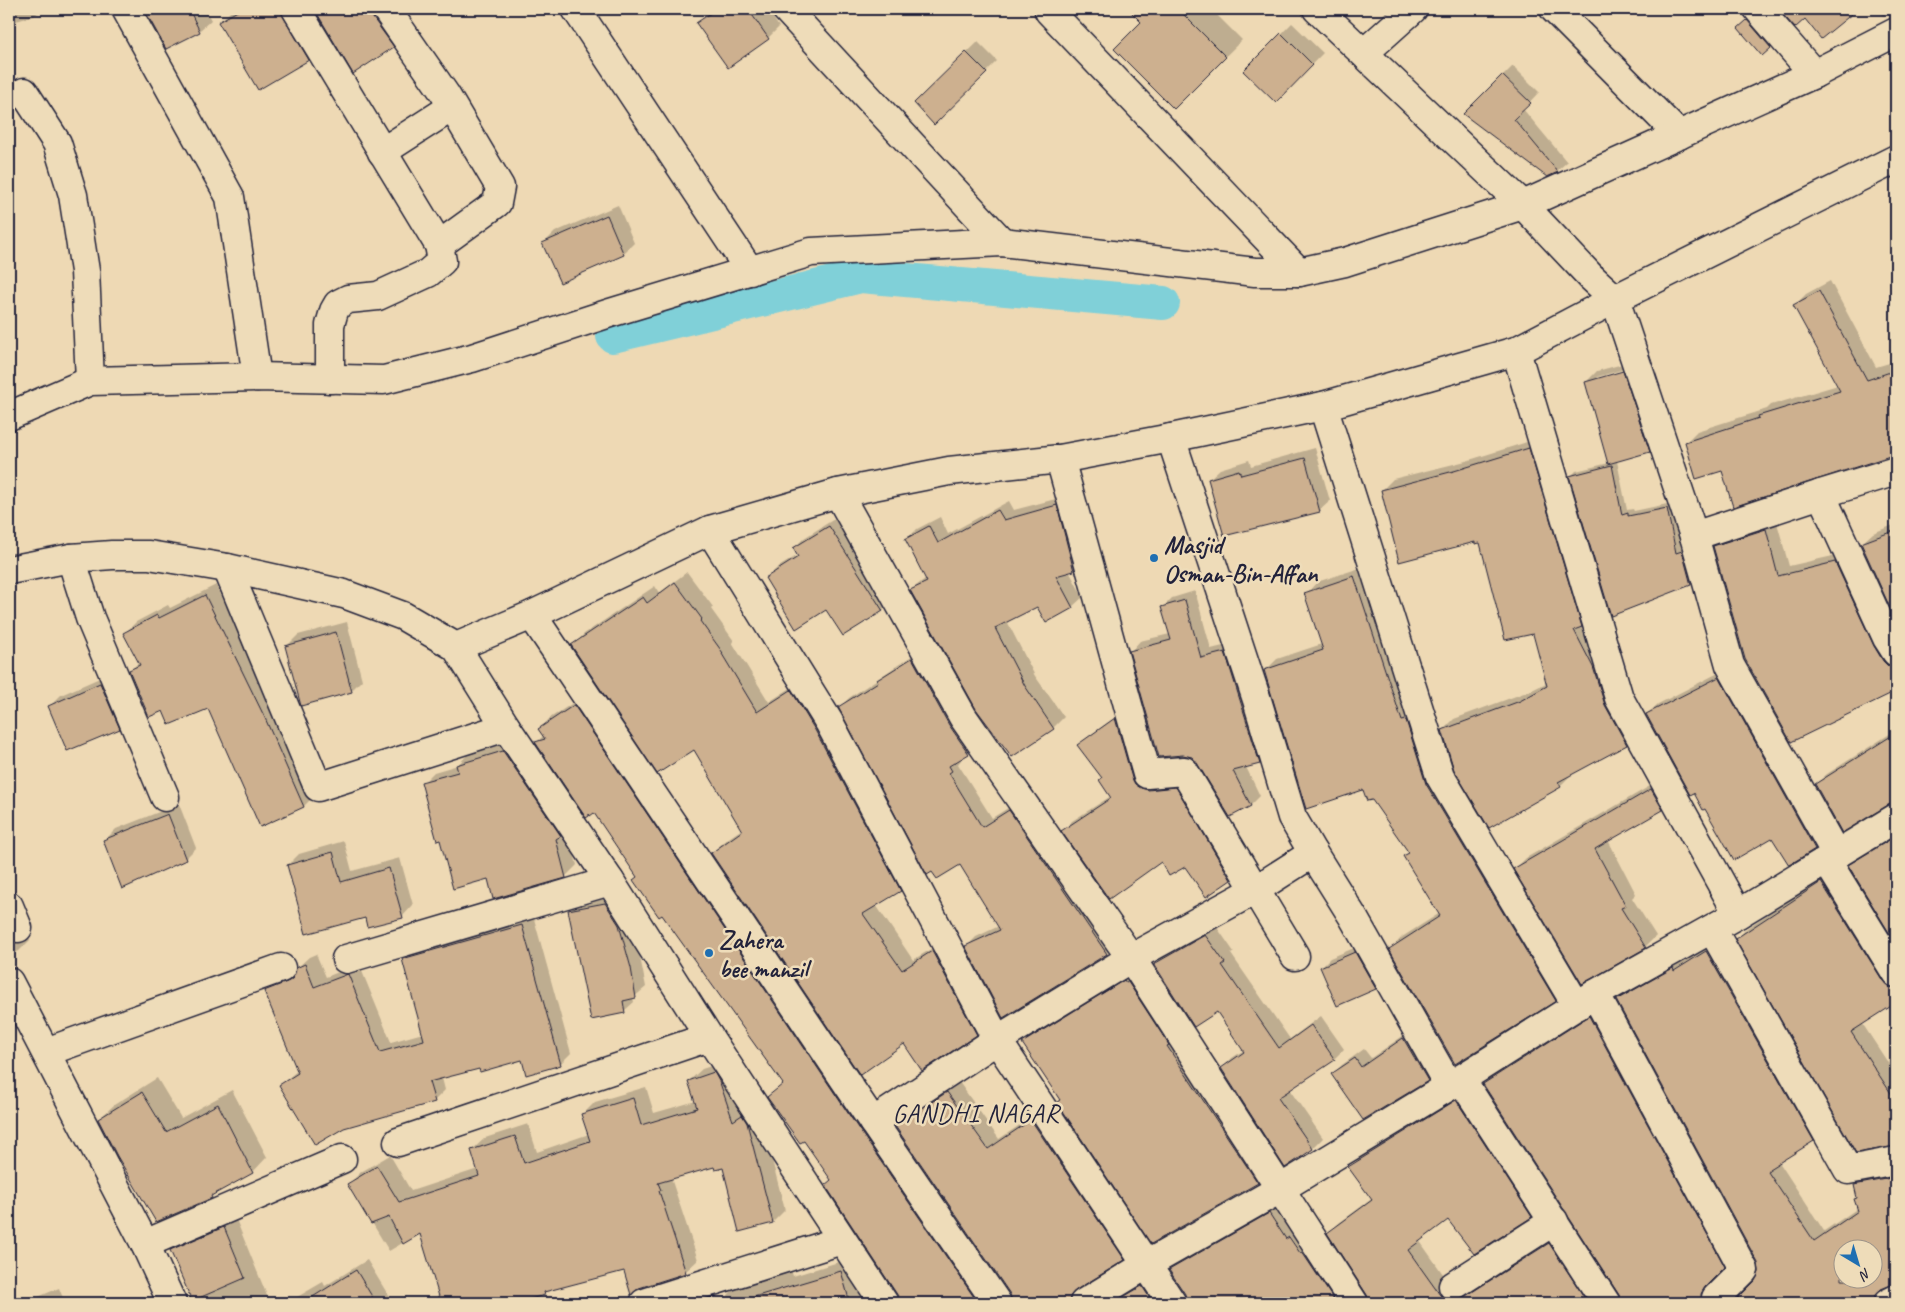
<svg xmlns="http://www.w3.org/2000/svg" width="1905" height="1312" font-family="Caveat,sans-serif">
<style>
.shadow{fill:#0003;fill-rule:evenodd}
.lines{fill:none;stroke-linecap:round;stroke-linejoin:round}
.canal{stroke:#80d0d8;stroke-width:34}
.building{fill:#cdb08f;stroke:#22223b;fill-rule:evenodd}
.minor-casing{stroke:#22223b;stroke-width:31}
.minor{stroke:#eedcb9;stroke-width:28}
.poi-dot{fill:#1f6fb2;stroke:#eedcb9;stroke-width:2}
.labels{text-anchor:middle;stroke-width:5;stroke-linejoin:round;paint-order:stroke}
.poi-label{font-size:25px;font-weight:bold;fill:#22223b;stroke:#eedcb9;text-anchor:start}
.neighbourhood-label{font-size:26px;letter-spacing:1px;fill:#22223b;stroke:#eedcb9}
</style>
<rect width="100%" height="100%" fill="#eed9b4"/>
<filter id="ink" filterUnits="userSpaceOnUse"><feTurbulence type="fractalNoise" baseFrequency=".02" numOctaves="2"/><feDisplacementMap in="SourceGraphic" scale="10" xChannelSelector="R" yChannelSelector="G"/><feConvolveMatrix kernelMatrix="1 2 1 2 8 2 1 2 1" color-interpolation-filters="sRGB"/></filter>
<g filter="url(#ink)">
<!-- shadow -->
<g class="shadow">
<path d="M9,9H42L34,16L9,23Z"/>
<path d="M145,9H205L211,20L199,31L166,47Z"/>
<path d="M233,9H305L325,43L308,59L220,22Z"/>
<path d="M326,9H385L404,35L393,46L319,15Z"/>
<path d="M702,9H767L779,27L768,38L728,66L698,24L707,15Z"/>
<path d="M1130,9H1211L1242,40L1174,107L1143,22Z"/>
<path d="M1780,9H1856L1821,38L1805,17L1795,26Z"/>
<path d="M1877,9H1893L1883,16Z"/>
<path d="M1753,16L1775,42L1770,47L1745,23Z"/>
<path d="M1292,23L1323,53L1276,101L1245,71Z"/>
<path d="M978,42L997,61L934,123L915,103Z"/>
<path d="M1513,66L1539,92L1523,109L1567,162L1557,171L1465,114Z"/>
<path d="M618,205L634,243L623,254L544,243L555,232Z"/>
<path d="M1830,281L1876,367L1896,361V455L1723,470L1686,442L1697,431L1767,409L1771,405L1838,385L1795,305L1806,294Z"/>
<path d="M1634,361L1660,440L1649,451L1617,461L1627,510L1633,509L1634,511L1672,503L1681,548L1687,547L1696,579L1691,584L1612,614L1571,476L1576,471L1609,463L1586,382L1597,371ZM1628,368L1629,371L1597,379V377Z"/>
<path d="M1540,438L1638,733L1626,744L1570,774L1571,775L1560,786L1443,730L1454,719L1532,690L1548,682L1534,632L1481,541L1382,490L1393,479L1466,461Z"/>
<path d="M1315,448L1330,501L1319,511L1209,479L1220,469L1249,460L1251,466Z"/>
<path d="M1067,496L1083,559L1073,569L1069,571L1083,597L1072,607L1037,605L1007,621L1035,676L1064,717L1053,728L1012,755L911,590L926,578L907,539L917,529L940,517L948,534L1009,501L1014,510Z"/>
<path d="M839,516L892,599L882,610L827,608L767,578L777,568L798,555L794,548L804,538Z"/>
<path d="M1776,519L1789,566L1846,553L1896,653V690L1792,740L1714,547L1725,536Z"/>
<path d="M1896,524V618L1862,543L1873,533Z"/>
<path d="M1366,566L1413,711L1566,988L1555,1000L1391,949L1402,937L1440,913L1405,857L1410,852L1364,788L1265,671L1277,659L1322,644L1306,594L1317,582Z"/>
<path d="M687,572L713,607L711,609L734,641L732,642L769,702L803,680L911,879L900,890L876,905L913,960L944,941L987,1023L976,1034L905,1043L712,853L723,842L742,829L694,748L573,646L584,634L655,586L659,593Z"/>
<path d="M216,585L276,707L315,795L304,806L209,707L164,710L130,671L139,662L125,633L136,622L168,605L170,608Z"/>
<path d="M1195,591L1211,649L1235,643L1269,754L1259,763L1246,767L1260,796L1251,805L1230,815L1131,651L1140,641L1170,634L1163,607L1172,598Z"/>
<path d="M347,622L362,680L351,691L287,646L298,635Z"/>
<path d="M922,649L978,743L960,758L961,760L958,764L992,818L1019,801L1116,944L1107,953L1004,1016L967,946L976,937L999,926L960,864L840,707L849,698Z"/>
<path d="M1730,667L1825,837L1814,848L1789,863L1773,836L1706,808L1647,714L1658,704Z"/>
<path d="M111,673L130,717L119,728L50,706L61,695Z"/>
<path d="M585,695L997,1303H904L827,1185L832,1179L804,1139L769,1097L784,1083L594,811L587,816L537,742L544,735L540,729L550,718Z"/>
<path d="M1125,710L1141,768L1185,778L1240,869L1230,879L1063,831L1072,821L1111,796L1103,778L1079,745L1089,736Z"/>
<path d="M1896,730V801L1816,784L1827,774Z"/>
<path d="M515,741L567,828L577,865L566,876L494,897L489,878L423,783L434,772L458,765L468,754Z"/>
<path d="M1662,779L1673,798L1662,809L1608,840L1636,894L1632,898L1656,936L1645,947L1515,869L1526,858Z"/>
<path d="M179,804L196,848L185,859L105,840L116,829Z"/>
<path d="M1896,833V941L1850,866L1860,855Z"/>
<path d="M344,841L352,871L400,858L413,905L402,917L366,916L288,865L299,854Z"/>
<path d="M1832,872L1896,974V1001L1862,1023L1896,1075V1145L1893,1144L1737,939L1747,928Z"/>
<path d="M615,893L629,915L640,957L646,987L633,998L634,1002L624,1011L569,911L579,901Z"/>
<path d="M9,909L27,933L30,940L19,951L9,956Z"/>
<path d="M533,915L571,1053L560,1064L523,1059L480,1067L442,1078L445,1090L434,1101L280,1085L298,1070L266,991L277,980L296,973L297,968L309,957L316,954L326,977L359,964L391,1042L423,1033L403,959L414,948Z"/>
<path d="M1216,926L1234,952L1231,954L1290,1039L1321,1016L1344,1049L1334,1059L1289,1089L1323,1138L1313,1148L1285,1166L1222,1068L1232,1058L1244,1050L1217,1010L1155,964L1165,954Z"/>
<path d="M1717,941L1823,1129L1813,1140L1779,1162L1824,1231L1858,1208L1856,1199L1858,1196L1856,1185L1866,1175L1896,1169V1282L1884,1287L1882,1291L1888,1303H1736L1756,1281L1761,1272L1759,1262L1618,1000L1628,990L1684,959L1685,961ZM1842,1250H1872V1280H1842Z"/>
<path d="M1364,944L1384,979L1375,988L1321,967L1330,958Z"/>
<path d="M1135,971L1268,1172L1257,1182L1061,1100L1023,1043L1034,1033Z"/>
<path d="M1600,1007L1734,1256L1711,1281V1289L1721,1303H1623L1620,1294L1484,1084L1495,1073Z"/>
<path d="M1413,1029L1436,1071L1427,1080L1333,1074L1342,1065L1364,1049L1371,1058Z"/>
<path d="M726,1061L759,1110L785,1210L773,1222L724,1166L715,1165L671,1178L698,1260L685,1272L625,1270L548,1290L544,1294L510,1303H442L421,1232L389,1251L349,1184L361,1172L390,1155L411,1191L478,1169L472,1150L485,1138L528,1124L537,1152L589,1134L583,1114L595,1102L646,1087L654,1113L696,1101L689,1081L702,1069Z"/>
<path d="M157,1078L181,1118L232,1090L267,1157L253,1172L218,1190L211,1197L99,1119L114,1105Z"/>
<path d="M959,1082L999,1139L1042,1110L1134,1248L1124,1259L1069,1284L1041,1303H1013L1011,1294L896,1126L907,1116Z"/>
<path d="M1467,1091L1541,1205L1531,1216L1449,1218L1419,1240L1450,1284L1559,1234L1606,1303H1371L1368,1294L1329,1233L1339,1223L1373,1198L1350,1168L1360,1157Z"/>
<path d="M1280,1204L1354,1303H1188L1186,1294L1170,1270L1181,1260Z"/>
<path d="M235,1217L270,1303H199L183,1276L172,1250L183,1239Z"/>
<path d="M858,1256L877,1303H730L728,1295L742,1281L790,1266L793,1276Z"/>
<path d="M367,1260L393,1303H287L323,1282L325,1286Z"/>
<path d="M1153,1276L1172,1303H1108Z"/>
<path d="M59,1288L65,1303H24Z"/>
</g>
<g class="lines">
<!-- canal -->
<path class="canal" d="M613,336L861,276L1163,303"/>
</g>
<!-- building -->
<g class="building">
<path d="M144,9H189L200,32L166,49Z"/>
<path d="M241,9H279L309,60L258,90L218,22Z"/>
<path d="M327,9H370L373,18L394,47L353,74L318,15Z"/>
<path d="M717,9H748L769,39L728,68L696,23Z"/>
<path d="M1128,9H1178L1226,57L1174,109L1114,49L1141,22Z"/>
<path d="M1778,9H1858L1821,39L1805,19L1795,28Z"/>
<path d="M1747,20L1771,48L1762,56L1738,28Z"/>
<path d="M1281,33L1313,65L1276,103L1243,71Z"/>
<path d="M966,52L987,73L934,125L914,103Z"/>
<path d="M1502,75L1531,103L1514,119L1558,172L1547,177L1463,114Z"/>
<path d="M607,215L624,255L560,283L542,243Z"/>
<path d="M1819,291L1867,380L1896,370V454L1733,507L1722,471L1696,479L1685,442L1759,418L1758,416L1840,391L1793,305Z"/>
<path d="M1623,371L1650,452L1608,464L1585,382Z"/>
<path d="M1529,448L1582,627L1574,630L1593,667L1605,705L1627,745L1558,782L1561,787L1489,828L1454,770L1442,730L1520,701L1547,686L1533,634L1505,640L1480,543L1475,544V542L1399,562L1381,490L1454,471Z"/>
<path d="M1305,458L1320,512L1224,536L1208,479L1239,470L1241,475Z"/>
<path d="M1612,465L1622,515L1628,513V516L1667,508L1676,553L1682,551L1691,585L1611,616L1569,476Z"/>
<path d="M1057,505L1074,571L1056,576L1073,608L1046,623L1037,607L995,628L1025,686L1054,729L1012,757L976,709L910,590L927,582L905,539L929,526L938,543L998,510L1004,520Z"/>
<path d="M829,526L883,611L843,636L826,610L796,629L765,578L798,557L793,548Z"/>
<path d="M1766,529L1778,576L1835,562L1874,646L1883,661L1888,666L1896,668V691L1791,742L1745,659L1713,546Z"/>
<path d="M1896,530V621L1861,543Z"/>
<path d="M1354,576L1402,721L1406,720L1426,784L1556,1001L1455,1064L1389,949L1440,916L1403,856L1409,853L1372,800L1367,801L1363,790L1306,809L1264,670L1323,650L1304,593Z"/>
<path d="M675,582L702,619L700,621L723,653L722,654L757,712L791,690L815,730L901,891L863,914L902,970L932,951L977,1035L922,1071L904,1044L860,1075L711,853L742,831L694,750L657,774L571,645L643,597L647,603Z"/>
<path d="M205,595L265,718L304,807L260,827L208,709L169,725L163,711L149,717L129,670L140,665L123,633L157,615L159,618Z"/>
<path d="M1185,600L1201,658L1225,652L1260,764L1233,771L1251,806L1230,817L1197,763L1192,757L1183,755L1159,757L1129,651L1171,640L1161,607Z"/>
<path d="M336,632L352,692L301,706L285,646Z"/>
<path d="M912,658L949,725L969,754L949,766L952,771L949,773L982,827L1009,810L1107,954L1003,1018L965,946L1000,930L960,865L937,879L932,872L927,875L838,707L878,682L877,680Z"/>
<path d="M1719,677L1815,849L1789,865L1772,838L1734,860L1705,809L1703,810L1694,793L1690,795L1646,714Z"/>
<path d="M100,683L120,729L67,751L48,706Z"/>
<path d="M574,705L860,1131L978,1303H903L898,1296L825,1185L831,1180L804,1141L800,1143L767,1097L783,1084L662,915L659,917L633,880L637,877L594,813L590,816L589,814V816L586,818L535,742L545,739L538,729Z"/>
<path d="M1115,718L1132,778L1135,784L1141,788L1148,790L1176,787L1231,880L1206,897L1185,867L1169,876L1161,862L1109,899L1061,831L1111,798L1099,780L1102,778L1077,745Z"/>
<path d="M1896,733V802L1888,805L1842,833L1815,784Z"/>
<path d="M503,751L561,836L556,839L566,878L493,899L488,879L453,889L440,840L437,841L421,782L458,772L456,765Z"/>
<path d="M1651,789L1663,810L1595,849L1626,906L1621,908L1646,948L1582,984L1513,869Z"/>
<path d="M168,814L186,860L122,889L103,840Z"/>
<path d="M1896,836V944L1848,865Z"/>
<path d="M333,852L341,882L389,868L403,918L367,927L365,918L306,934L287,865Z"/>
<path d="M1821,882L1883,981L1888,986L1896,989V1003L1851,1032L1896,1101V1146L1856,1153L1735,939Z"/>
<path d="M605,903L619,925L631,968L636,998L623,1001L625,1013L591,1020L568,910Z"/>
<path d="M522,925L561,1065L526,1075L522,1060L480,1072L479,1069L429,1082L435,1102L344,1128L315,1145L279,1085L298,1073L264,991L287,982L293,978L296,968L305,964L314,987L348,974L380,1052L424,1040L402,959Z"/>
<path d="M1205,935L1225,963L1222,965L1279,1048L1311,1025L1335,1060L1278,1098L1313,1149L1285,1168L1221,1068L1244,1052L1217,1012L1194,1027L1154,964Z"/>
<path d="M1706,951L1814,1141L1769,1169L1770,1171L1768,1172L1814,1241L1858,1211L1854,1199L1857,1198L1854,1185L1896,1177V1283L1881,1289L1875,1295L1873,1303H1735V1301L1755,1281L1759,1272L1758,1263L1616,1000L1673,968L1674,971ZM1842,1250H1872V1280H1842Z"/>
<path d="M1355,952L1376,989L1337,1006L1320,967Z"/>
<path d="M1124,980L1126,983L1128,982L1169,1045L1167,1046L1258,1183L1151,1244L1057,1102L1060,1100L1022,1043Z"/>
<path d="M1589,1016L1725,1267L1705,1287L1701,1294L1702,1303H1621L1619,1295L1483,1084Z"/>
<path d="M1403,1038L1428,1081L1363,1120L1331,1074L1355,1058L1361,1067Z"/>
<path d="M714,1072L720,1083L733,1121L742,1115L747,1123L773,1223L739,1232L723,1168L715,1170L714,1167L658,1183L661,1190L659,1191L686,1273L639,1288L631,1295L624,1271L544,1292L545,1295L515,1303H441L420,1234L403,1244L389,1217L371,1224L347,1184L377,1166L399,1202L479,1176L471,1150L515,1136L524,1163L590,1141L581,1114L633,1098L641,1125L697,1108L688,1081Z"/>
<path d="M142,1092L166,1132L218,1104L253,1173L211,1196L212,1198L156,1222L117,1156L98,1119Z"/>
<path d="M947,1092L988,1149L1031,1120L1125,1260L1076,1290L1071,1295L1068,1303H1012L1010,1294L895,1126Z"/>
<path d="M1456,1100L1532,1217L1474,1254L1448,1220L1408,1250L1440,1295L1446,1301L1454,1302L1461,1299L1549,1243L1588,1303H1369L1367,1295L1327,1233L1372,1200L1348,1167Z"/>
<path d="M1269,1213L1286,1239L1289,1237L1300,1253L1302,1252L1336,1303H1187L1185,1294L1169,1270Z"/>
<path d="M224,1227L245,1278L192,1301L170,1250Z"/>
<path d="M356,1270L376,1303H303Z"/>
<path d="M841,1271L850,1303H755L754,1297Z"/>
<path d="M1142,1286L1153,1303H1113Z"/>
</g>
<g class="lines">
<!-- minor casing -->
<g class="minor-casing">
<g id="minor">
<path d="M126,9L230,197L257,377"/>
<path d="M296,9L439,245L442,261L428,273L378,296L348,299L338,304L334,311L330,325V379"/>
<path d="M386,9L445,94L500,187L497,203L439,245"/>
<path d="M576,9L750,271"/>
<path d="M786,9L1002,242"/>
<path d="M1052,9L1049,11L1299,272"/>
<path d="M1317,9L1523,205L1591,277L1615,299L1694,536L1730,665L1836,854"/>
<path d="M1554,9L1679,135"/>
<path d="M1758,9L1814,74"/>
<path d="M1364,53L1413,9"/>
<path d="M24,92L57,143L73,195L85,271L90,381"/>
<path d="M382,152L452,107"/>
<path d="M1516,351L1619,698L1738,914"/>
<path d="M1323,406L1440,776L1577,1006"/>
<path d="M9,416L90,381L257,377L384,380L472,358L610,313L811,252L1002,242L1255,272H1299L1345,262L1523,205L1814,74L1896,32"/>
<path d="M1171,438L1257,700L1292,817L1313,853"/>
<path d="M1060,459L1147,774L1184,771L1295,956"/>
<path d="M838,493L963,717L1131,958L1354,1303"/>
<path d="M1821,494L1896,471"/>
<path d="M710,530L829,722L997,1040L1172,1303"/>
<path d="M1694,536L1821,494L1887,638L1896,652"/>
<path d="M71,558L90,618L165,797"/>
<path d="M227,568L318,787L506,727"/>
<path d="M9,570L71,558L112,555H149L227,568L344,594L403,616L456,647L532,615L710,530L838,493L949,471L1060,459L1171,438L1323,406L1516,351L1615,299L1896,159"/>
<path d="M532,615L873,1122L997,1303"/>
<path d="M456,647L506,727L610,881L709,1037L884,1303"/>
<path d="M1827,861L1896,973"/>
<path d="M9,906L18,928"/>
<path d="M1712,929L1848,1170L1896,1161"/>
<path d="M346,959L610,881"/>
<path d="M9,982L145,1244L172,1303"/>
<path d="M1595,994L1744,1270L1716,1298L1720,1303"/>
<path d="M46,1052L281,968"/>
<path d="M1461,1079L1606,1303"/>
<path d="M873,1122L997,1040L1131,958L1255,890L1313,853L1353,917L1449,1086"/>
<path d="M398,1142L709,1037"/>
<path d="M145,1244L342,1159"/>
<path d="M1453,1286L1554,1221"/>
<path d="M644,1303L842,1240"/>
<path d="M1084,1303L1146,1265L1280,1189L1461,1079L1595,994L1738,914L1896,818"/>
<path d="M1888,1303L1896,1299"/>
</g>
</g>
<!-- minor -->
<use href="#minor" class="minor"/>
</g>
</g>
<!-- markers -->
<g class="poi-dot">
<circle cx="1154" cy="558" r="5"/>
<circle cx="709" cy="953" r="5"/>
</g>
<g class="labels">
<!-- poi labels -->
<g class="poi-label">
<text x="1164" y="553">Masjid<tspan x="1164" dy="29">Osman-Bin-Affan</tspan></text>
<text x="719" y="948">Zahera<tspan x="719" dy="29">bee manzil</tspan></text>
</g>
<!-- neighbourhood labels -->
<g class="neighbourhood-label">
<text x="976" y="1122">GANDHI NAGAR</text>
</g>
</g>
<!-- margin -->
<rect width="1905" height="1312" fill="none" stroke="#eedcb9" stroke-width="30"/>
<rect x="15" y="15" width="1875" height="1282" fill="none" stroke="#22223b" stroke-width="2" filter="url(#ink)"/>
<!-- north arrow -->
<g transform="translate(1858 1264) rotate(142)"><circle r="24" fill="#eedcb9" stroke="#9c9287"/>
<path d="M0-4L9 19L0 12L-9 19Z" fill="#1f6fb2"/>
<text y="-8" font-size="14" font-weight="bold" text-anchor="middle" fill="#22223b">N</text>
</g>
</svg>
